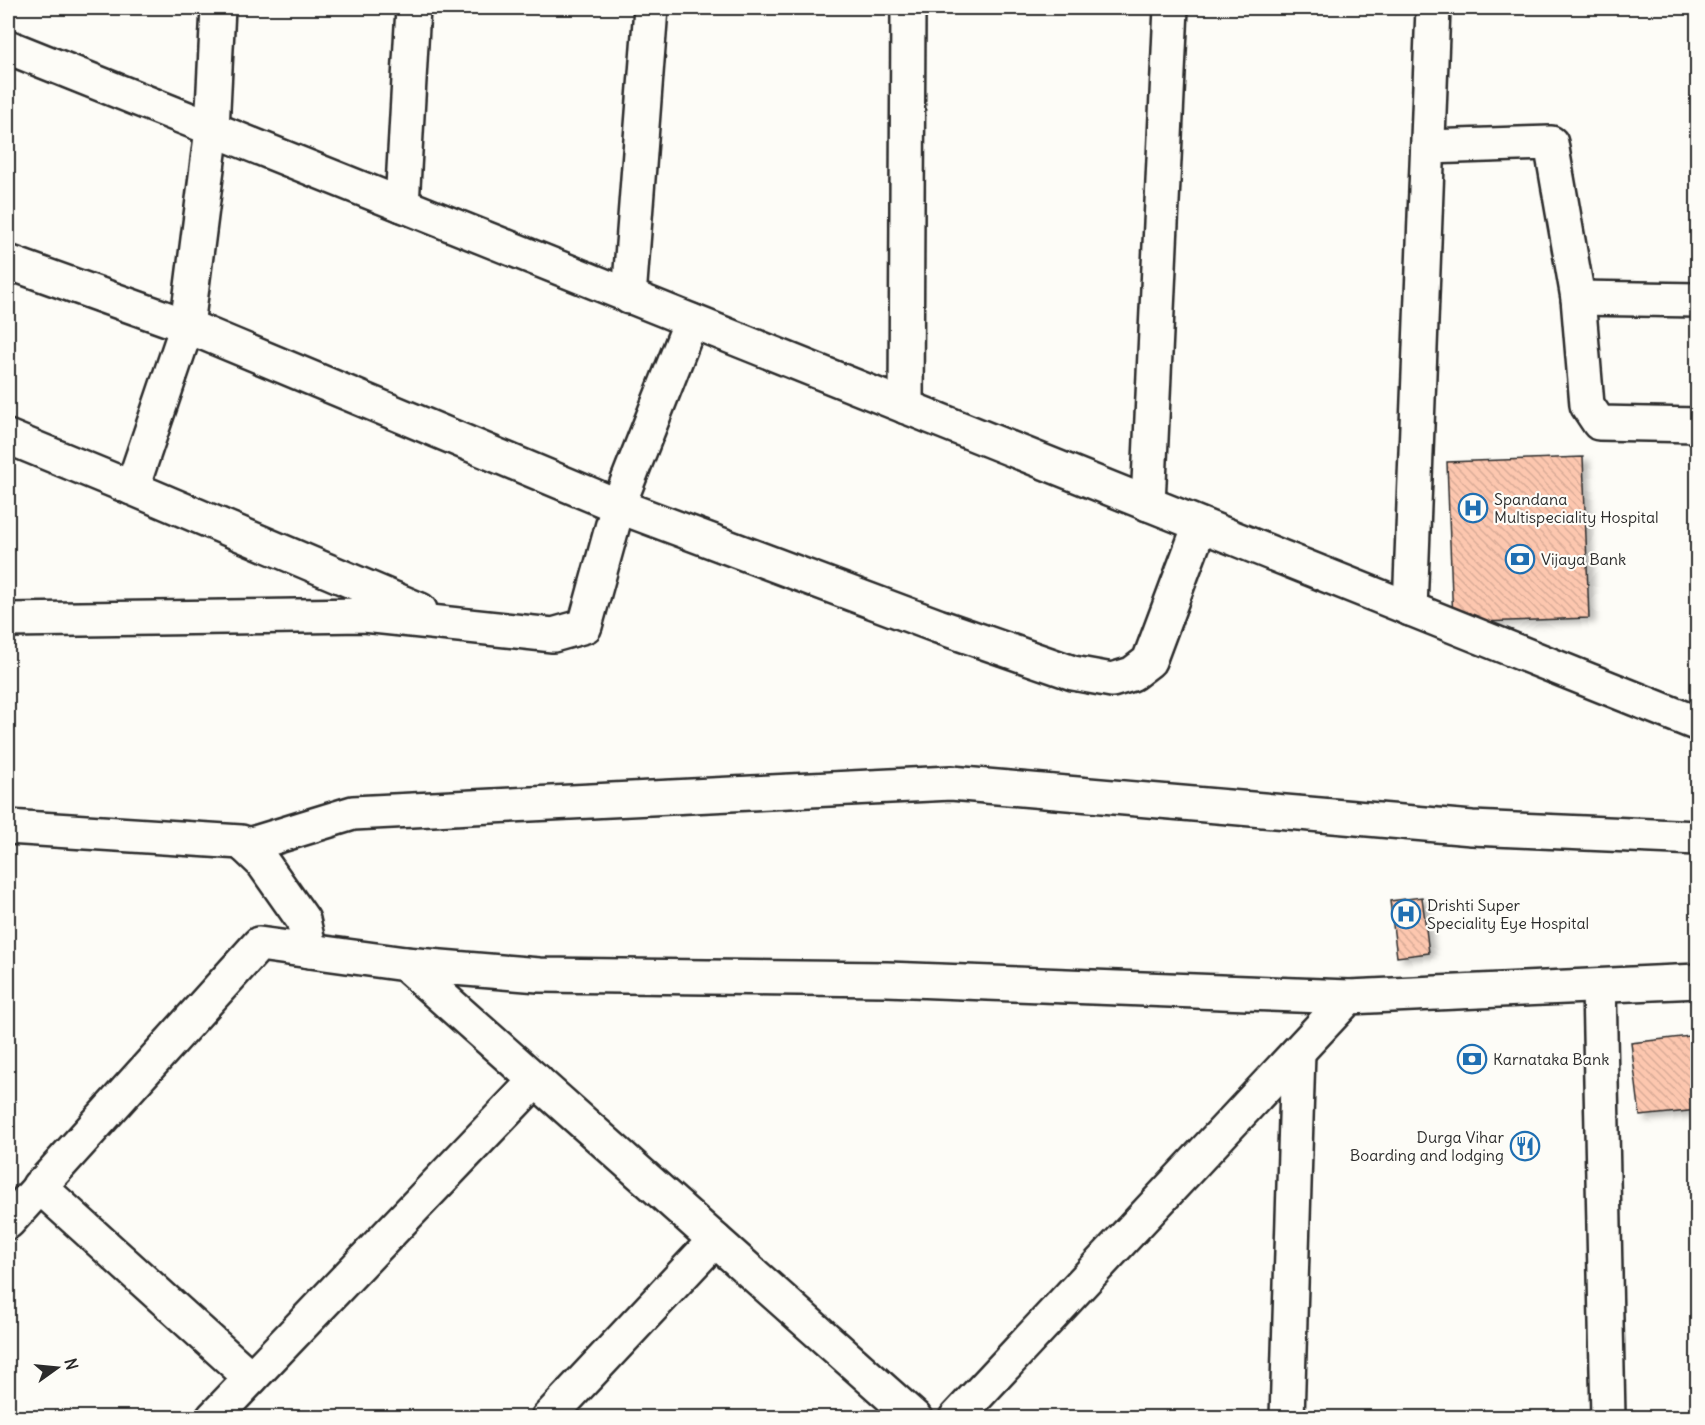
<svg xmlns="http://www.w3.org/2000/svg" width="1705" height="1425" font-family="Delius,sans-serif">
<style>
.building{fill:url(#building-back-hatch);stroke:#2b2b2b;stroke-width:1.5;filter:url(#shadow)}
.lines{fill:none;stroke-linecap:round;stroke-linejoin:round}
.street-casing{stroke:#2b2b2b;stroke-width:38}
.secondary-casing{stroke:#2b2b2b;stroke-width:38}
.street{stroke:#fdfcf7;stroke-width:33}
.secondary{stroke:#fdfcf7;stroke-width:33}
.labels{text-anchor:middle;stroke-width:4.5;stroke-linejoin:round;paint-order:stroke}
.poi-label{font-size:16px;fill:#2b2b2b;stroke:#fdfcf7;text-anchor:start}
</style>
<defs>
<pattern id="building-back-hatch" width="6" height="6" patternUnits="userSpaceOnUse" patternTransform="scale(1.5)"><rect width="6" height="6" fill="#fdc7af"/><path d="M-1 5l2 2M0 0l6 6M5-1l2 2" fill="none" stroke="#d9ab97"/></pattern>
<filter id="shadow"><feDropShadow dx="6" dy="4" stdDeviation="3" flood-color="#0004"/></filter>
</defs>
<rect width="100%" height="100%" fill="#fdfcf7"/>
<filter id="ink" filterUnits="userSpaceOnUse"><feTurbulence type="fractalNoise" baseFrequency=".0167" numOctaves="2"/><feDisplacementMap in="SourceGraphic" scale="12" xChannelSelector="R" yChannelSelector="G"/><feConvolveMatrix kernelMatrix="1 2 1 2 8 2 1 2 1" color-interpolation-filters="sRGB"/></filter>
<g filter="url(#ink)">
<!-- building -->
<g class="building">
<path d="M1583,457L1589,618L1453,623L1447,462Z"/>
<path d="M1422,897L1429,953L1397,957L1390,901Z"/>
<path d="M1698,1035V1110L1640,1116L1631,1043Z"/>
</g>
<g class="lines">
<!-- street casing -->
<g class="street-casing">
<g id="street">
<path d="M1428,147L1551,143L1578,298L1587,405L1599,423L1698,425"/>
<path d="M402,205L413,8"/>
<path d="M8,262L187,326L618,506L938,626L1073,673L1112,680L1132,674L1149,661L1200,525"/>
<path d="M629,297L651,8"/>
<path d="M1578,298L1698,300"/>
<path d="M906,407L908,8"/>
<path d="M8,437L132,488L187,326L212,129L218,8"/>
<path d="M132,488L420,610"/>
<path d="M1148,504L1171,8"/>
<path d="M1410,609L1433,8"/>
<path d="M8,620L364,615L553,635L585,626L618,506L691,321"/>
<path d="M8,827L241,842L263,863L303,920L310,951"/>
<path d="M245,846L353,813L951,783L1472,828L1698,838"/>
<path d="M405,964L539,975L887,979L1349,997"/>
<path d="M1599,986L1608,1418"/>
<path d="M39,1186L251,1378"/>
<path d="M8,1222L259,944L405,964L915,1418"/>
<path d="M213,1418L536,1080"/>
<path d="M548,1418L715,1240"/>
<path d="M956,1418L1349,997L1698,981"/>
<path d="M1287,1418L1298,1052"/>
</g>
</g>
<!-- secondary casing -->
<g class="secondary-casing">
<path id="secondary" d="M8,47L1698,724"/>
</g>
<!-- street -->
<use href="#street" class="street"/>
<!-- secondary -->
<use href="#secondary" class="secondary"/>
</g>
</g>
<!-- icons -->
<defs>
<g id="hospital-ring" transform="scale(1.5)"><circle r="9.5" fill="#fdfcf7" stroke="#1f6fb2" stroke-width="1.5"/><path d="M-5-5h3v3.5h4V-5h3V5h-3V1.5h-4V5h-3Z" fill="#1f6fb2"/></g>
<g id="bank-ring" transform="scale(1.5)"><circle r="9.5" fill="#fdfcf7" stroke="#1f6fb2" stroke-width="1.5"/><path d="M-6-4H6V4H-6ZM0-2.3a2.3 2.3 0 1 0 0 4.6a2.3 2.3 0 1 0 0-4.6Z" fill="#1f6fb2"/></g>
<g id="restaurant-ring" transform="scale(1.5)"><circle r="9.5" fill="#fdfcf7" stroke="#1f6fb2" stroke-width="1.5"/><path d="M-5-6h1v4h1v-4h1v4h1v-4h1v5L-1.5 .5V6h-2V.5L-5-1ZM5-6V6H3V1.5H1.5Q1.5-4 5-6Z" fill="#1f6fb2"/></g>
</defs>
<g fill-rule="evenodd">
<use href="#hospital-ring" x="1473" y="508"/>
<use href="#bank-ring" x="1520" y="559"/>
<use href="#hospital-ring" x="1406" y="914"/>
<use href="#bank-ring" x="1472" y="1059"/>
<use href="#restaurant-ring" x="1525" y="1146"/>
</g>
<g class="labels">
<!-- poi labels -->
<g class="poi-label">
<text x="1494" y="505">Spandana<tspan x="1494" dy="18">Multispeciality Hospital</tspan></text>
<text x="1541" y="565">Vijaya Bank</text>
<text x="1427" y="911">Drishti Super<tspan x="1427" dy="18">Speciality Eye Hospital</tspan></text>
<text x="1493" y="1065">Karnataka Bank</text>
<text x="1504" y="1143" text-anchor="end">Durga Vihar<tspan x="1504" dy="18">Boarding and lodging</tspan></text>
</g>
</g>
<!-- margin -->
<rect width="1705" height="1425" fill="none" stroke="#fdfcf7" stroke-width="30"/>
<rect x="15" y="15" width="1675" height="1395" fill="none" stroke="#2b2b2b" stroke-width="2" filter="url(#ink)"/>
<!-- north arrow -->
<g transform="translate(57 1368) rotate(75)" stroke="#fdfcf7" stroke-width="4.5" paint-order="stroke">
<path d="M0-4.5L10 22L0 15L-10 22Z" fill="#2b2b2b"/>
<text y="-9" font-size="16" font-weight="bold" text-anchor="middle" fill="#2b2b2b">N</text>
</g>
</svg>
